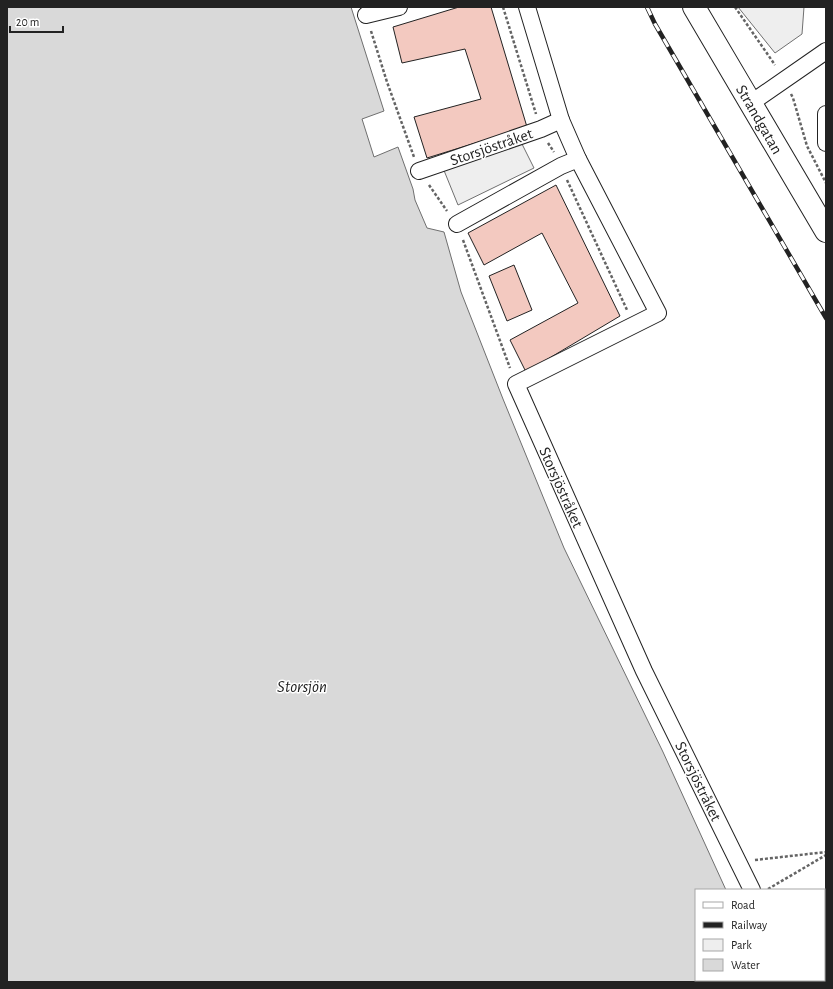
<svg xmlns="http://www.w3.org/2000/svg" width="833" height="989" font-family="'Alegreya Sans',sans-serif">
<style>
.green{fill:#eee;stroke:#6f6f6f}
.water{fill:#d9d9d9;stroke:#6f6f6f}
.building{fill:#f3c9c0;stroke:#222}
.lines{fill:none;stroke-linecap:round;stroke-linejoin:round}
.minor-casing{stroke:#222;stroke-width:18}
.secondary-casing{stroke:#222;stroke-width:24}
.path{stroke:#646464;stroke-width:2.5;stroke-dasharray:3 2;stroke-linecap:butt}
.minor{stroke:#fff;stroke-width:16}
.secondary{stroke:#fff;stroke-width:22}
.rail-casing{stroke:#222;stroke-width:4.5}
.rail{stroke:#fff;stroke-width:3;stroke-dasharray:9;stroke-linecap:butt}
.labels{text-anchor:middle;stroke-width:3;stroke-linejoin:round;paint-order:stroke}
.street-label{font-size:16px;fill:#222;stroke:#fff}
.water-label{font-size:17px;font-style:italic;fill:#222;stroke:#fff}
</style>
<rect width="100%" height="100%" fill="#fff"/>
<!-- green -->
<g class="green">
<path d="M738,7H804L802,34L775,53Z"/>
<path d="M521,142L534,168L458,205L443,168Z"/>
</g>
<!-- water -->
<path class="water" d="M7,7H351L384,111L362,119L374,157L398,147L413,189L415,200L427,228L444,232L461,292L503,399L564,548L663,752L726,890H696V980H748L749,982H7Z"/>
<!-- building -->
<g class="building">
<path d="M459,7H491L527,127L427,158L414,117L481,99L465,49L402,63L393,27Z"/>
<path d="M556,185L620,316L526,372L510,340L578,303L542,233L484,265L468,233Z"/>
<path d="M514,265L532,310L507,321L489,276Z"/>
</g>
<g class="lines">
<!-- minor casing -->
<g class="minor-casing">
<g id="minor">
<path d="M527,7L561,120L578,159L658,313L516,384L644,671L752,890"/>
<path d="M366,15L399,7"/>
<path d="M751,103L826,51"/>
<path d="M826,114V143"/>
<path d="M419,171L541,129L561,120"/>
<path d="M457,224L561,166L578,159"/>
<path d="M792,980L793,982"/>
</g>
</g>
<!-- secondary casing -->
<g class="secondary-casing">
<path id="secondary" d="M694,7L826,231"/>
</g>
<!-- path -->
<g class="path">
<path d="M503,7L536,114"/>
<path d="M735,7L775,65"/>
<path d="M371,31L387,82L414,157"/>
<path d="M791,94L793,98L807,146L826,183"/>
<path d="M548,143L554,152"/>
<path d="M567,180L627,310"/>
<path d="M429,185L447,211"/>
<path d="M463,240L510,368"/>
<path d="M755,860L826,852"/>
<path d="M768,889L826,855"/>
</g>
<!-- minor -->
<use href="#minor" class="minor"/>
<!-- secondary -->
<use href="#secondary" class="secondary"/>
<!-- rail casing -->
<g class="rail-casing">
<path id="rail" d="M647,7L655,24L826,318"/>
</g>
<!-- rail -->
<use href="#rail" class="rail"/>
</g>
<g class="labels">
<!-- street labels -->
<g class="street-label">
<text transform="translate(760 119) rotate(60)" y="6">Strandgatan</text>
<text transform="translate(491 146) rotate(-19)" y="6">Storsjöstråket</text>
<text transform="translate(562 487) rotate(66)" y="6">Storsjöstråket</text>
<text transform="translate(699 781) rotate(64)" y="6">Storsjöstråket</text>
</g>
<!-- water labels -->
<g class="water-label">
<text x="302" y="692">Storsjön</text>
</g>
</g>
<!-- border -->
<rect width="833" height="989" fill="none" stroke="#222222" stroke-width="16"/>
<!-- legend -->
<rect x="695" y="889" width="130" height="92" fill="#ffffff" stroke="#a7a7a7"/>
<rect x="703" y="902" width="20" height="6" fill="#ffffff" stroke="#a7a7a7"/>
<text x="731" y="909" font-size="12" fill="#222222">Road</text>
<rect x="703" y="922" width="20" height="6" fill="#222222" stroke="#a7a7a7"/>
<text x="731" y="929" font-size="12" fill="#222222">Railway</text>
<rect x="703" y="939" width="20" height="12" fill="#eeeeee" stroke="#a7a7a7"/>
<text x="731" y="949" font-size="12" fill="#222222">Park</text>
<rect x="703" y="959" width="20" height="12" fill="#d9d9d9" stroke="#a7a7a7"/>
<text x="731" y="969" font-size="12" fill="#222222">Water</text>
<!-- scale -->
<path d="M10 26v6h53v-6" fill="none" stroke="#222222" stroke-width="2"/>
<text x="16" y="26" font-size="12" fill="#222222" stroke="#ffffff" stroke-width="3" paint-order="stroke">20 m</text>
</svg>
